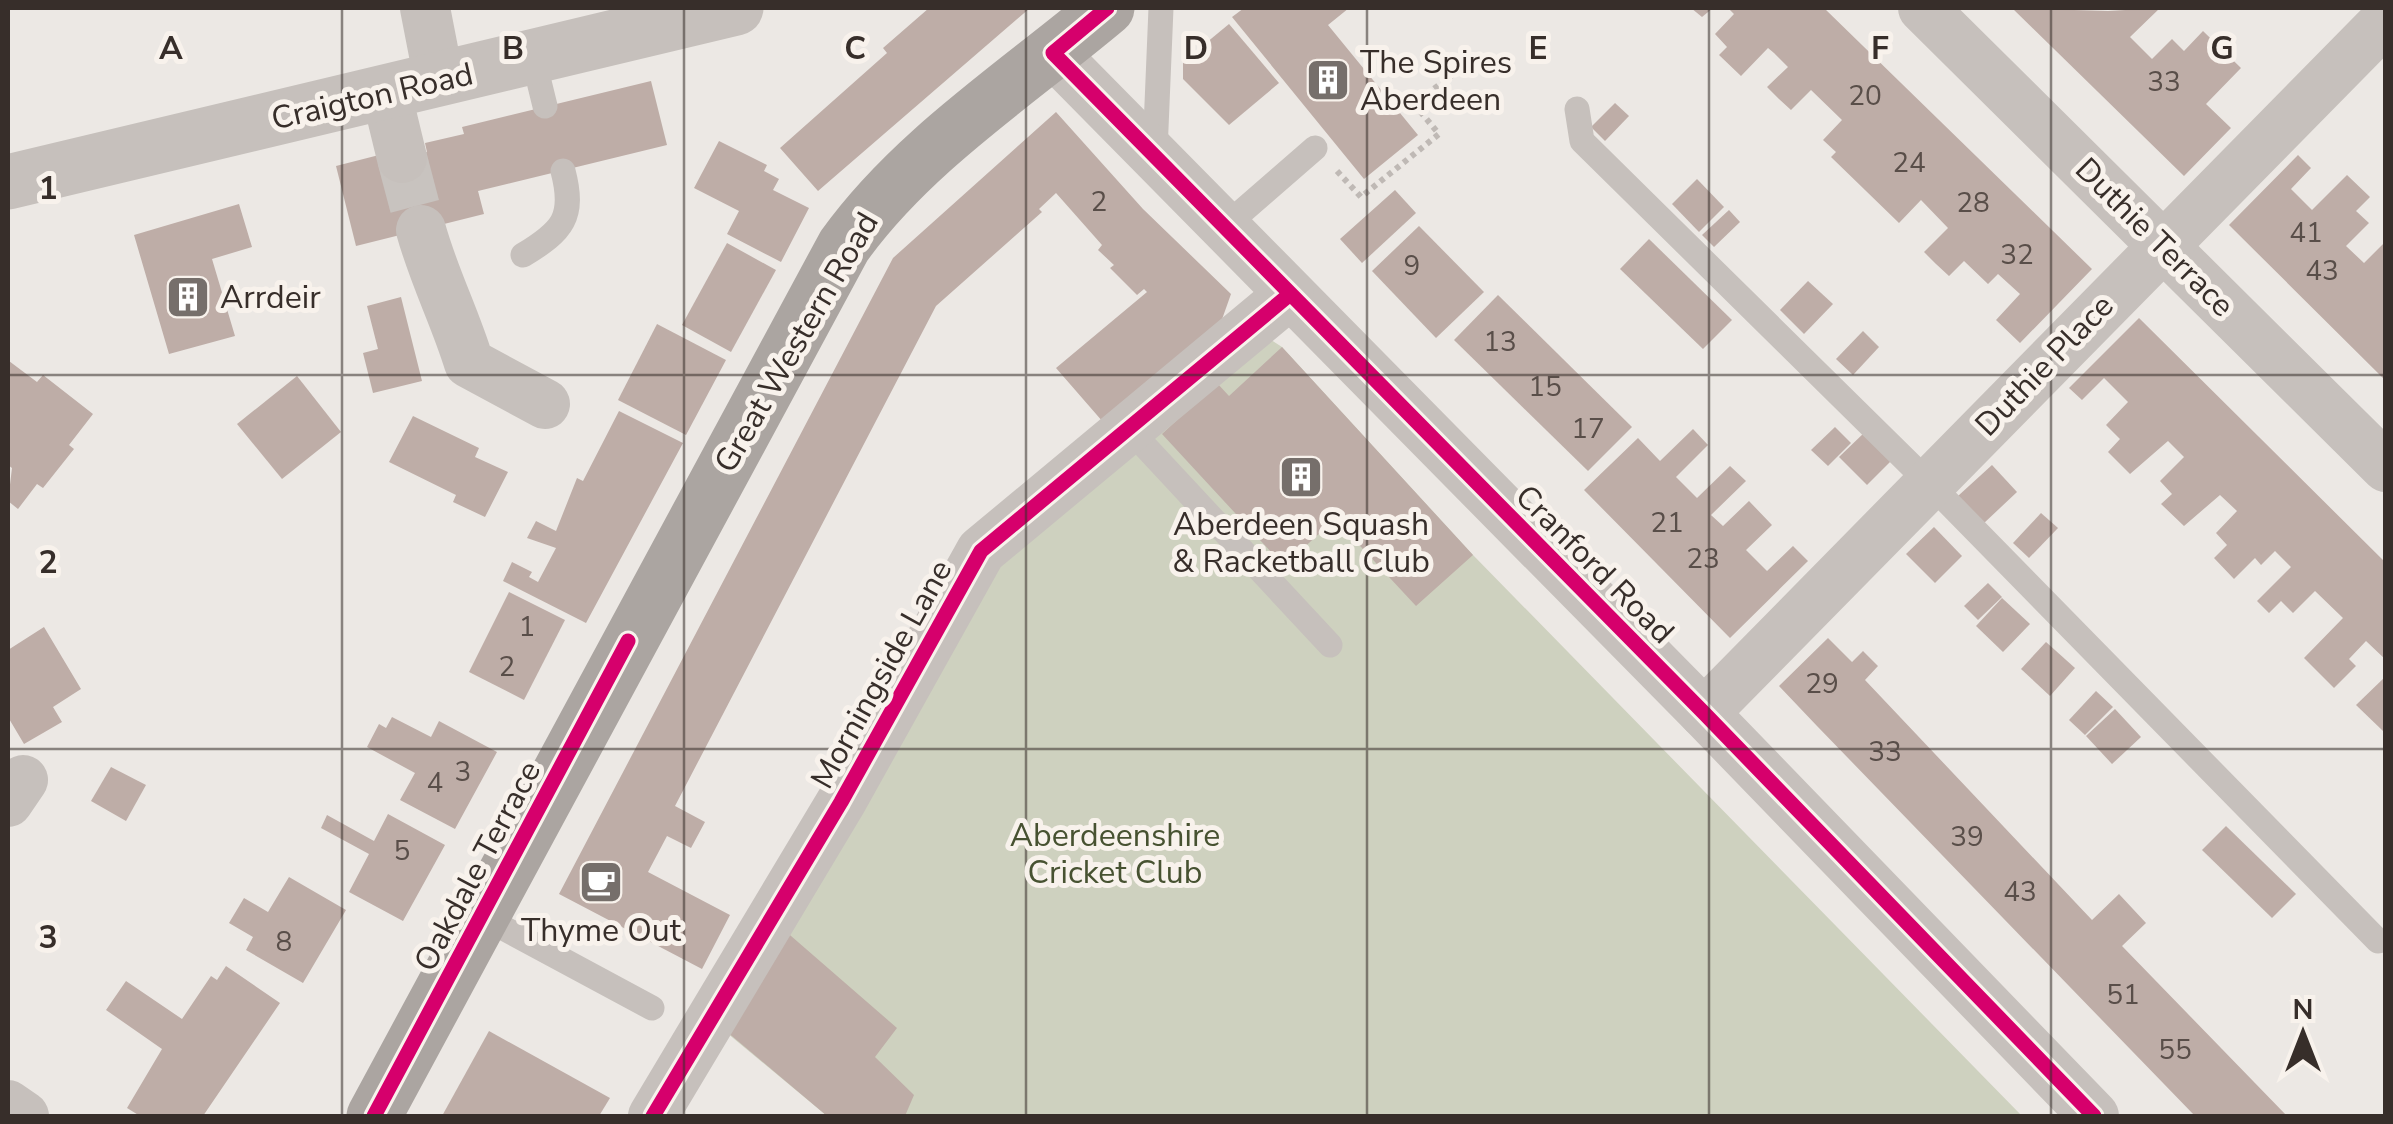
<svg xmlns="http://www.w3.org/2000/svg" width="2393" height="1124" font-family="'Nunito Sans',sans-serif">
<style>
.green{fill:#ced1bf}
.building{fill:#beada7}
.lines{fill:none;stroke-linecap:round;stroke-linejoin:round}
.minor-tunnel{stroke:#c8c3bf;stroke-width:50;stroke-dasharray:50 25;stroke-linecap:butt}
.path{stroke:#bfb9b5;stroke-width:6;stroke-dasharray:5 5;stroke-linecap:butt}
.service{stroke:#c6c0bc;stroke-width:25}
.minor{stroke:#c6c0bc;stroke-width:50}
.tertiary{stroke:#c6c0bc;stroke-width:55}
.primary{stroke:#aba5a1;stroke-width:55}
.cycleway-casing{stroke:#f8f2ec;stroke-width:21}
.cycleway{stroke:#d6006c;stroke-width:15}
.grid{fill:none;stroke:#372e2a;stroke-width:2.5;stroke-opacity:0.55}
.labels{text-anchor:middle;stroke-width:10;stroke-linejoin:round;paint-order:stroke}
.number-label{font-size:28px;fill:#594e49}
.poi-label{font-size:32px;fill:#372e2a;stroke:#f8f2ec;text-anchor:start}
.street-label{font-size:32px;fill:#372e2a;stroke:#f8f2ec}
.park-label{font-size:32px;fill:#475231;stroke:#f8f2ec}
.grid-label{font-size:32px;text-anchor:middle;font-weight:bold;fill:#372e2a;stroke:#f8f2ec;stroke-width:10;stroke-linejoin:round;paint-order:stroke}
</style>
<rect width="100%" height="100%" fill="#ece8e4"/>
<!-- green -->
<path class="green" d="M1251,327L1282,347L1473,555L2022,1116H827L721,1028L981,551Z"/>
<!-- building -->
<g class="building">
<path d="M929,8H1030L818,191L780,148L887,53L883,48Z"/>
<path d="M1244,8H1349L1328,25L1418,135L1364,179L1232,17Z"/>
<path d="M1691,8H1713L1702,17Z"/>
<path d="M1728,8H1824L2092,269L2020,343L1996,320L2020,294L1998,274L1988,284L1964,261L1949,276L1936,264L1924,252L1948,228L1921,200L1899,223L1831,157L1836,152L1823,140L1842,120L1811,90L1791,110L1779,99L1767,87L1788,67L1774,53L1768,48L1741,76L1719,55L1727,47L1715,34L1734,14Z"/>
<path d="M2012,8L2108,11L2160,8L2130,37L2152,59L2172,39L2184,51L2203,31L2241,68L2206,104L2231,128L2184,176Z"/>
<path d="M1229,24L1279,83L1229,125L1183,79V62Z"/>
<path d="M651,81L667,145L478,191L484,214L356,246L336,166L379,155L381,163L427,152L425,143L464,134L462,127Z"/>
<path d="M1615,103L1629,116L1605,141L1591,127Z"/>
<path d="M1056,112L1143,209L1231,294L1220,325L1103,422L1056,368L1147,292L1144,289L1137,295L1110,268L1114,265L1098,250L1102,245L1056,193L1039,209L1042,212L936,306L675,806L705,822L691,848L667,836L648,872L730,915L702,969L559,894L893,258Z"/>
<path d="M719,141L767,165L764,171L779,179L773,190L809,208L781,262L727,234L739,211L694,188Z"/>
<path d="M2298,155L2311,168L2291,189L2312,210L2347,175L2370,197L2356,211L2369,223L2346,246L2364,263L2386,241V381L2229,225Z"/>
<path d="M1697,179L1724,207L1699,232L1672,204Z"/>
<path d="M1395,190L1416,213L1362,263L1340,239Z"/>
<path d="M239,204L252,247L212,259L235,336L169,354L134,235Z"/>
<path d="M1729,210L1740,222L1714,247L1702,235Z"/>
<path d="M1419,226L1484,292L1436,338L1372,271Z"/>
<path d="M1649,239L1732,320L1703,349L1620,269Z"/>
<path d="M727,243L776,270L731,352L682,325Z"/>
<path d="M1808,281L1833,304L1804,334L1780,310Z"/>
<path d="M1498,295L1632,427L1588,471L1454,340Z"/>
<path d="M401,297L422,381L373,393L363,353L378,349L367,306Z"/>
<path d="M2139,318L2386,563V660L2366,641L2349,659L2356,666L2334,688L2304,658L2343,618L2315,591L2293,613L2281,601L2269,613L2257,601L2291,567L2275,551L2261,565L2255,558L2234,579L2214,558L2227,545L2216,533L2237,511L2220,495L2184,526L2161,504L2172,494L2160,481L2184,457L2168,441L2130,474L2108,452L2120,439L2106,425L2128,402L2104,378L2082,400L2069,388Z"/>
<path d="M657,324L726,360L686,435L618,400Z"/>
<path d="M1863,331L1879,347L1853,375L1836,359Z"/>
<path d="M1282,347L1473,555L1416,606L1335,519L1284,566L1162,434L1217,383L1229,396Z"/>
<path d="M8,354L9,361L37,382L43,375L93,414L69,445L74,449L43,488L37,484L18,509L8,501L12,468L8,465Z"/>
<path d="M297,376L341,432L282,479L237,424Z"/>
<path d="M619,411L683,443L586,623L503,581L512,562L532,572L529,577L538,582L556,548L527,538L536,521L556,531L577,478L583,481Z"/>
<path d="M413,416L479,448L475,457L508,472L485,517L453,502L456,495L389,462Z"/>
<path d="M1835,427L1851,443L1828,466L1811,450Z"/>
<path d="M1693,429L1708,445L1676,477L1697,498L1730,466L1746,481L1711,515L1723,526L1749,501L1772,525L1746,550L1767,571L1793,546L1808,561L1730,638L1584,490L1638,438L1660,461Z"/>
<path d="M1866,431L1894,458L1867,485L1839,457Z"/>
<path d="M1992,465L2017,492L1983,524L1958,496Z"/>
<path d="M2041,513L2058,528L2029,558L2013,543Z"/>
<path d="M1934,527L1962,556L1935,583L1906,554Z"/>
<path d="M1988,583L2002,597L1978,620L1964,606Z"/>
<path d="M509,592L565,620L524,700L469,672Z"/>
<path d="M2002,598L2030,624L2003,652L1976,626Z"/>
<path d="M44,627L81,689L53,707L62,722L24,744L8,717V650Z"/>
<path d="M1828,638L1852,662L1863,651L1878,666L1865,680L2092,920L2119,894L2146,923L2122,946L2287,1116H2195L1817,726L1779,686Z"/>
<path d="M2046,642L2075,668L2050,696L2021,669Z"/>
<path d="M2386,676V728L2383,731L2356,705Z"/>
<path d="M2096,691L2113,707L2085,735L2069,720Z"/>
<path d="M2115,709L2141,737L2112,764L2086,736Z"/>
<path d="M392,717L431,737L439,721L497,752L455,829L400,800L415,773L367,747L379,724L386,728Z"/>
<path d="M111,767L146,785L126,821L91,801Z"/>
<path d="M388,814L445,845L403,921L349,892L369,854L321,828L327,815L374,841Z"/>
<path d="M2226,826L2296,894L2272,918L2202,850Z"/>
<path d="M289,877L346,910L303,983L246,950L253,937L229,923L244,898L268,912Z"/>
<path d="M783,929L897,1028L875,1057L914,1095L905,1116H827L720,1026Z"/>
<path d="M226,966L280,1003L203,1116H140L127,1108L162,1049L106,1010L126,981L182,1019L211,976L217,980Z"/>
<path d="M489,1031L610,1098L599,1116H442Z"/>
</g>
<g class="lines">
<!-- minor-tunnel -->
<path class="minor-tunnel" d="M402,158L421,230"/>
<!-- path -->
<path class="path" d="M1337,171L1361,197L1439,134L1414,104L1464,66"/>
<!-- service -->
<g class="service">
<path d="M533,57L545,106"/>
<path d="M1577,109L1582,141L1929,483L2378,941"/>
<path d="M1155,152L1161,8"/>
<path d="M1223,228L1315,148"/>
<path d="M523,255C563,231 575,217 563,171"/>
<path d="M1128,428L1330,645"/>
<path d="M481,916L652,1008"/>
</g>
<!-- minor -->
<g class="minor">
<path d="M425,8L439,80"/>
<path d="M1923,8L2386,467"/>
<path d="M1053,53L1704,713L2094,1116"/>
<path d="M386,92L402,158"/>
<path d="M421,230C434,277 455,317 469,363L545,404"/>
<path d="M1704,713L2386,20"/>
<path d="M8,802L23,780"/>
<path d="M8,1105L24,1116"/>
<path d="M653,1116L841,802L981,551L1289,295"/>
</g>
<!-- tertiary -->
<path class="tertiary" d="M8,182L736,8"/>
<!-- primary -->
<path class="primary" d="M374,1116L844,246C912,151 1018,83 1107,8"/>
<!-- cycleway casing -->
<g class="cycleway-casing">
<g id="cycleway">
<path d="M1107,8L1053,53L1704,713L2094,1116"/>
<path d="M374,1116L628,641"/>
<path d="M653,1116L841,802L981,551L1289,295"/>
</g>
</g>
<!-- cycleway -->
<use href="#cycleway" class="cycleway"/>
</g>
<!-- grid -->
<path class="grid" d="M342,8V1116M684,8V1116M1026,8V1116M1367,8V1116M1709,8V1116M2051,8V1116M8,375H2386M8,749H2386"/>
<!-- icons -->
<defs>
<g id="building-square" transform="scale(2.25)"><rect x="-9" y="-9" width="18" height="18" rx="4" fill="#766f6b" stroke="#f8f2ec"/><path d="M-4-6H4V6H1V3H-1V6H-4ZM-2.5-4.3h1.7v1.8h-1.7ZM.8-4.3h1.7v1.8H.8ZM-2.5-1h1.7V.8h-1.7ZM.8-1h1.7V.8H.8Z" fill="#fff"/></g>
<g id="cafe-square" transform="scale(2.25)"><rect x="-9" y="-9" width="18" height="18" rx="4" fill="#766f6b" stroke="#f8f2ec"/><path d="M-5.5-4.5H6V0H3Q3 3.5 0 3.5H-2.5Q-5.5 3.5-5.5 0ZM3-3.2v2h1.7v-2ZM-6 4.5H4V6H-6Z" fill="#fff"/></g>
</defs>
<g fill-rule="evenodd">
<use href="#building-square" x="1328" y="80"/>
<use href="#building-square" x="188" y="297"/>
<use href="#building-square" x="1301" y="477"/>
<use href="#cafe-square" x="601" y="882"/>
</g>
<g class="labels">
<!-- number labels -->
<g class="number-label">
<text x="2164" y="91">33</text>
<text x="1865" y="105">20</text>
<text x="1909" y="172">24</text>
<text x="1099" y="211">2</text>
<text x="1973" y="212">28</text>
<text x="2306" y="242">41</text>
<text x="2017" y="264">32</text>
<text x="1412" y="275">9</text>
<text x="2322" y="280">43</text>
<text x="1500" y="351">13</text>
<text x="1545" y="396">15</text>
<text x="1588" y="438">17</text>
<text x="1667" y="532">21</text>
<text x="1703" y="568">23</text>
<text x="527" y="636">1</text>
<text x="507" y="676">2</text>
<text x="1822" y="693">29</text>
<text x="1885" y="761">33</text>
<text x="463" y="781">3</text>
<text x="435" y="792">4</text>
<text x="1967" y="846">39</text>
<text x="402" y="860">5</text>
<text x="2020" y="901">43</text>
<text x="284" y="951">8</text>
<text x="2123" y="1004">51</text>
<text x="2175" y="1059">55</text>
</g>
<!-- poi labels -->
<g class="poi-label">
<text x="1360" y="73">The Spires<tspan x="1360" dy="37">Aberdeen</tspan></text>
<text x="220" y="308">Arrdeir</text>
<text x="1301" y="535" text-anchor="middle">Aberdeen Squash<tspan x="1301" dy="37">&amp; Racketball Club</tspan></text>
<text x="601" y="941" text-anchor="middle">Thyme Out</text>
</g>
<!-- street labels -->
<g class="street-label">
<text transform="translate(372 96) rotate(-13)" y="11">Craigton Road</text>
<text transform="translate(2155 237) rotate(45)" y="11">Duthie Terrace</text>
<text transform="translate(796 342) rotate(-60)" y="11">Great Western Road</text>
<text transform="translate(2044 365) rotate(-46)" y="11">Duthie Place</text>
<text transform="translate(1595 564) rotate(45)" y="11">Cranford Road</text>
<text transform="translate(881 674) rotate(-61)" y="11">Morningside Lane</text>
<text transform="translate(477 866) rotate(-62)" y="11">Oakdale Terrace</text>
</g>
<!-- park labels -->
<g class="park-label">
<text x="1115" y="846">Aberdeenshire<tspan x="1115" dy="37">Cricket Club</tspan></text>
</g>
</g>
<g class="grid-label">
<text x="171" y="59">A</text>
<text x="513" y="59">B</text>
<text x="855" y="59">C</text>
<text x="1196" y="59">D</text>
<text x="1538" y="59">E</text>
<text x="1880" y="59">F</text>
<text x="2222" y="59">G</text>
<text x="48" y="199">1</text>
<text x="48" y="573">2</text>
<text x="48" y="948">3</text>
</g>
<!-- border -->
<rect width="2393" height="1124" fill="none" stroke="#372e2a" stroke-width="20"/>
<!-- north arrow -->
<g transform="translate(2303 1034)" stroke="#f8f2ec" stroke-width="8" paint-order="stroke">
<path d="M0-8L18 38L0 25L-18 38Z" fill="#372e2a"/>
<text y="-15" font-size="28" font-weight="bold" text-anchor="middle" fill="#372e2a">N</text>
</g>
</svg>
